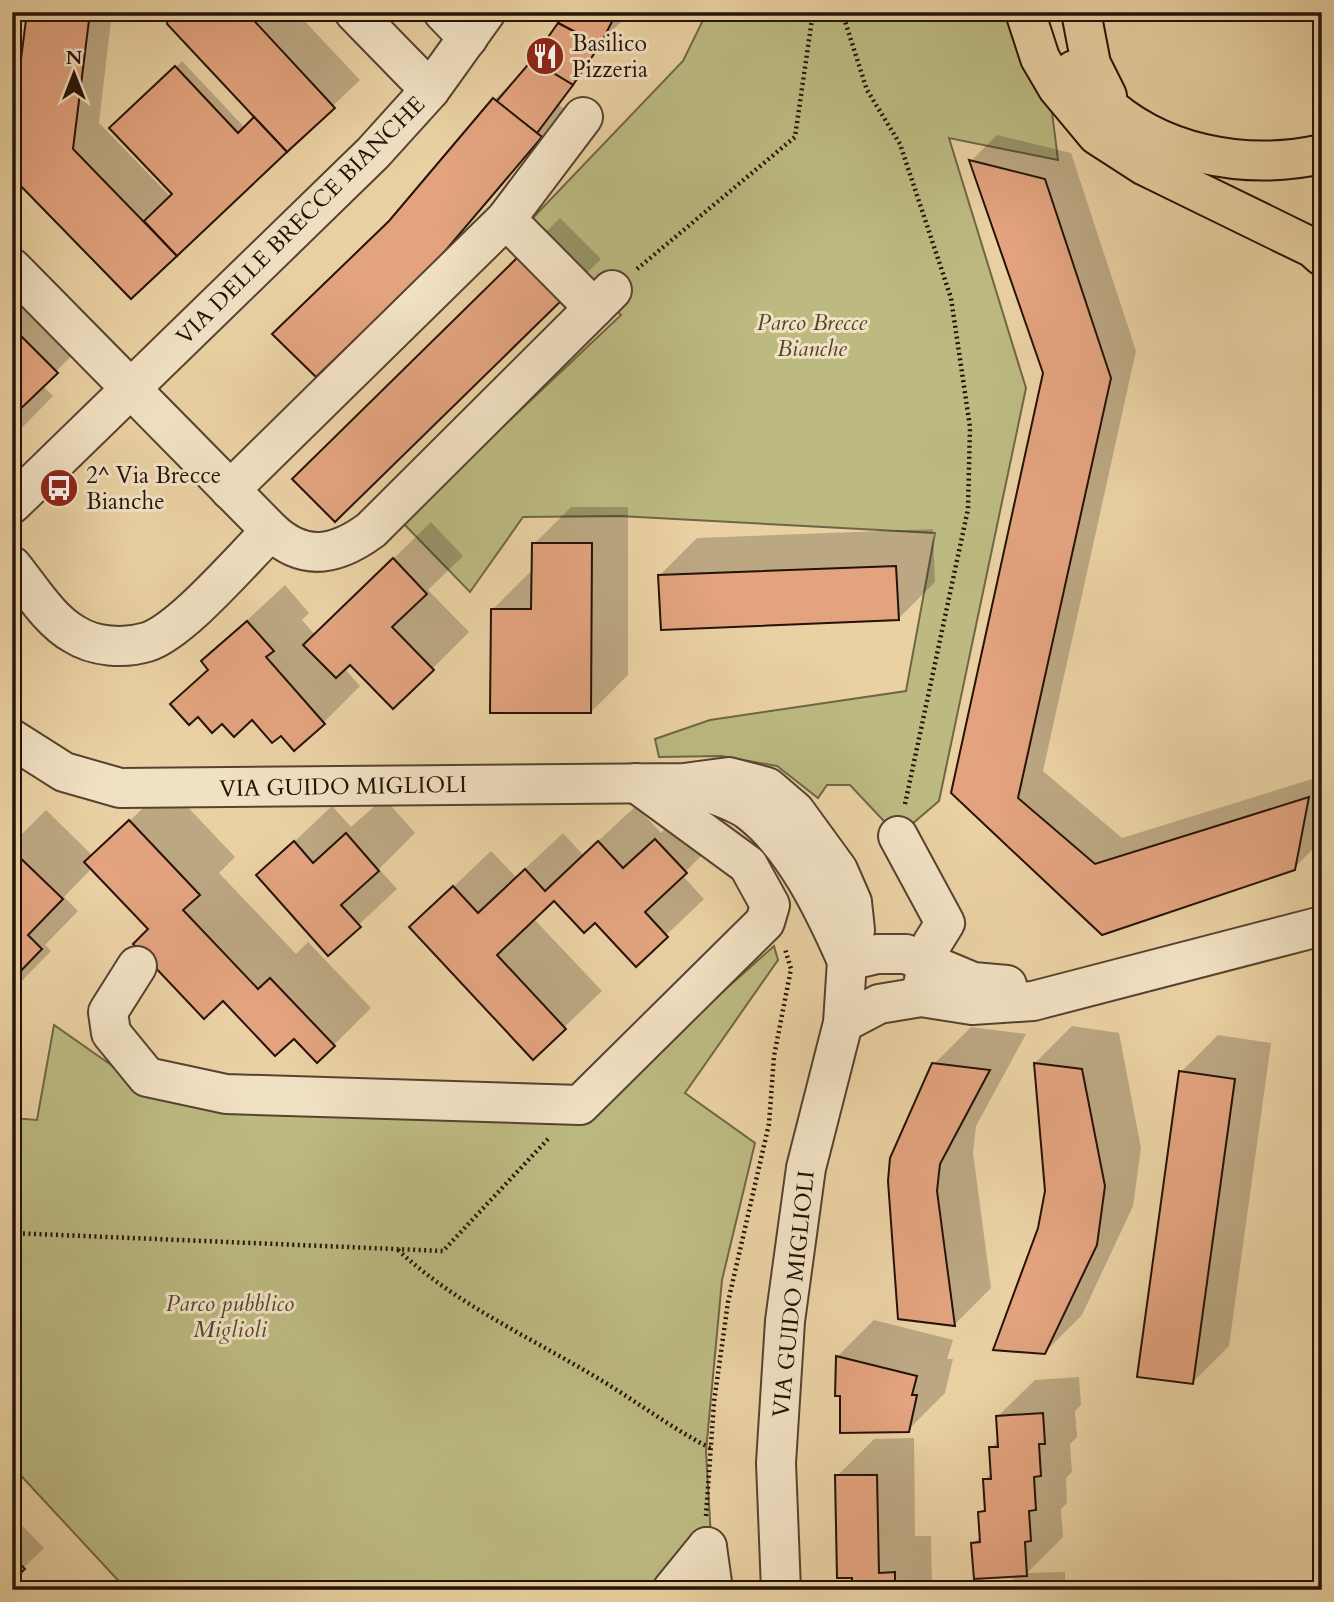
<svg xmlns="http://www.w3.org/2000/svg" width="1334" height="1602" font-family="Cardo,serif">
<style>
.green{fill:#bcba81;stroke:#706645;stroke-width:2}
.shadow{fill:#0003}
.building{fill:#e2a37e;stroke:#251209;stroke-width:2}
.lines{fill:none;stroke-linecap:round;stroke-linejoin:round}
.minor-casing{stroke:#564230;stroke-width:42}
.highway-casing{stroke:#251209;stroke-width:42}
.path{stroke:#251209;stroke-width:4.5;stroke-dasharray:2 3.5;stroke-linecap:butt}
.minor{stroke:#f1e1c3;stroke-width:38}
.highway{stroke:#ead1a3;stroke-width:38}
.labels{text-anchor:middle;stroke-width:6;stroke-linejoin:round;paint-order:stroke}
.poi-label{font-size:23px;fill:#251209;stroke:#f1e1c3;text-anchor:start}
.street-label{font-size:23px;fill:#251209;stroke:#f1e1c3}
.park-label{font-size:23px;font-style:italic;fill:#52442d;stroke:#f1e1c3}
</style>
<rect width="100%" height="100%" fill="#ead1a3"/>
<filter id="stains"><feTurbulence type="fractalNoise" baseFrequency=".00286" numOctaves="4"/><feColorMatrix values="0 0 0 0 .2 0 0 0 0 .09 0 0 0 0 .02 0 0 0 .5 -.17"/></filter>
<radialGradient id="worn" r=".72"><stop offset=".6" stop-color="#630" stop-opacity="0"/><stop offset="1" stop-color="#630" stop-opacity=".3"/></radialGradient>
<!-- green -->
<g class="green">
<path d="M707,12H1014L1022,59L1052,112L1058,160L949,138L1026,388L939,801L898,836L850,785H827L818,798L777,766L721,756L659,757L655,739L710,720L906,691L935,533L619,516L523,517L470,592L402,522L621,315L527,224L683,61Z"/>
<path d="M774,946L778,960L685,1093L755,1143L722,1280L706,1451L714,1590H127L12,1466V1118L37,1120L54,1025L154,1095L587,1113Z"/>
</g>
<!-- shadow -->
<g class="shadow">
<path d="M28,12H112L99,123L171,197L175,194L112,128L182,61L245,128L257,117L170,12H296L360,80L176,255L12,174Z"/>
<path d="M566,12H631L605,38L558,104L566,111L432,263L394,218L494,100L520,74Z"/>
<path d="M997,135L1071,153L1136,351L1043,771L1122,838L1322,776L1320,842L1294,868L1103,933L953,792L1045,373L971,161Z"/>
<path d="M560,218L601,259L564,296L331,442Z"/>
<path d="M12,253L93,335L42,385L53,396L12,438Z"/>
<path d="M571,507H628V675L591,712L492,610L529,573H533L534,544Z"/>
<path d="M431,522L463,556L428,590L469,632L432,669L350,662L344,668L360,686L323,723L281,733L252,718L223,722L172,704L209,667L203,661L285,585L309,613L302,620L315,635Z"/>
<path d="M933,529L935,582L898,619L660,575L697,538Z"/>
<path d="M167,785L235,857L219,873L296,954L308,942L371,1008L334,1045L294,1036L223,998L150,929L92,868L64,897L78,911L45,945L51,951L12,991V844L46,810L93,856Z"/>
<path d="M384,798L415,833L379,869L397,889L328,953L259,875L332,806L351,827Z"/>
<path d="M693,803L722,835L682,875L704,899L636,964L595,921L554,898L533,918L602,991L533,1057L449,891L491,851L516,877L563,833L583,855L636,806L661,833Z"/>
<path d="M1072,1026L1119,1033L1141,1148L1133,1206L1082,1315L1045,1352L1039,1229L1047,1191L1035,1063Z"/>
<path d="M971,1027L1026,1034L976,1126L973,1153L991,1288L955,1324L900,1317L934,1064Z"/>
<path d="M1218,1035L1271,1043L1229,1346L1192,1383L1181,1072Z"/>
<path d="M874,1320L953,1340L947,1359H953L945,1393L908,1430L842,1394L837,1357Z"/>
<path d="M1079,1377L1081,1405L1075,1411L1077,1437L1070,1444L1072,1472L1066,1478L1067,1503L1061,1509L1063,1537L1027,1573L1065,1572V1590H1001L1017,1575L973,1544L981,1536L980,1513L987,1506L985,1480L992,1472L991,1448L999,1440L998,1416L1035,1380Z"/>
<path d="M914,1438L915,1536H931L932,1590H854L837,1476L874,1439Z"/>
<path d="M12,1515L44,1548L12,1579Z"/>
</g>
<!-- building -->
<g class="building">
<path d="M27,12H90L73,149L177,256L131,299L12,177V129Z"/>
<path d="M169,12H246L335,108L287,152L167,24Z"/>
<path d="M564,12H617L600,45L558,23Z"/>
<path d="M558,23L600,45L573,85L532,60Z"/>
<path d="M532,60L573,85L537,133L496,102Z"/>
<path d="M175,66L238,133L254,117L287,152L177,256L144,221L172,194L109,128Z"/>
<path d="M493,98L542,137L434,264L316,377L272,334L389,221Z"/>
<path d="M969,160L1045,179L1111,378L1018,798L1095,864L1309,797L1295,870L1102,935L951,793L1043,373Z"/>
<path d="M522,253L565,297L335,522L292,479Z"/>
<path d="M12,327L58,373L12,417Z"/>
<path d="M532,543H592L591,713H490L491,609H531Z"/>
<path d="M393,558L427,594L392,627L434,670L393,709L350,665L336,678L303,645Z"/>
<path d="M896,566L899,620L661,630L658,575Z"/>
<path d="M247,621L274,651L266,657L325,724L294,751L281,736L272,743L252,720L234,737L222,724L212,733L198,717L189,725L170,704L208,670L201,661Z"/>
<path d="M129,820L200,895L183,910L258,989L270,978L335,1046L317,1063L294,1039L275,1056L223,1001L204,1019L133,944L148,929L84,862Z"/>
<path d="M346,833L379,871L341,905L361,927L328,956L256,875L294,841L313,863Z"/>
<path d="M655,839L687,873L645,912L668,937L636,967L595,923L584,933L554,901L497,955L566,1029L533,1060L409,927L453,886L478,913L525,869L545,891L598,841L623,868Z"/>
<path d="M12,850L63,899L28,935L42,949L12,980Z"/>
<path d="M932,1063L990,1070L940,1164L937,1191L955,1326L898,1319L888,1181L890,1158Z"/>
<path d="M1034,1063L1082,1069L1105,1186L1097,1245L1045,1354L993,1350L1038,1228L1045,1191Z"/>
<path d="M1179,1071L1235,1079L1193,1384L1137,1377Z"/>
<path d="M836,1356L917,1376L912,1395H917L909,1432L840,1433V1396H835Z"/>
<path d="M1043,1413L1045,1444H1039L1041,1476L1034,1477L1036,1510L1029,1511L1031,1541L1025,1542L1027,1576L974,1579L971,1543L980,1542L978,1512L985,1511L983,1479H991L989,1447H998L996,1416Z"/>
<path d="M835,1475H877L879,1573L895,1572V1590H852V1578H837Z"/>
<path d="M12,1556L25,1569L12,1581Z"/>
</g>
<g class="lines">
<!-- minor casing -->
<g class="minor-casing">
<g id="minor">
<path d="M354,12L430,90"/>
<path d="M443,12L468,38"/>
<path d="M506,219L594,308"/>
<path d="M12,268L271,531C243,558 182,631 147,642C124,649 94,647 74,634C49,620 30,588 12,566"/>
<path d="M230,490L506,219L583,117"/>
<path d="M12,504L373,153L430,90L486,12"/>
<path d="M271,531C304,562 336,556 371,530L612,290"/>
<path d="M12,739L64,772L120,788L684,783L729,777L767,787L795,811L838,870L852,902L855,930L847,961L843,1023L806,1168L785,1321L776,1463L781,1590"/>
<path d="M699,789C715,795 736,801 749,811C794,845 825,911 847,961"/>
<path d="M898,836L945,923L932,944L922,989"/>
<path d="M847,961L877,954H906L973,982L1007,985"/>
<path d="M137,966L108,1012L111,1033L147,1077L226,1094L580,1105L765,922L770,905L748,865L636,783"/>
<path d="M843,1023L879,1004L921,997L972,1005L1033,1001L1322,926"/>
<path d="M707,1547L713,1590"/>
<path d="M672,1590L707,1547"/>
</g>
</g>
<!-- highway casing -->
<g class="highway-casing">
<g id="highway">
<path d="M1025,12L1040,58L1057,87L1097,135L1145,166L1313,248L1322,256"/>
<path d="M1081,12L1091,64L1107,96"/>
<path d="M1074,70C1079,81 1091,89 1099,98C1157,155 1245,171 1322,154"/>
</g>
</g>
<!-- path -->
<g class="path">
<path d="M842,12L867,90L900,144L951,298L970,427L968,509L905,804"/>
<path d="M637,269L795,137L813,12"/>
<path d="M12,1233L443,1251L548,1139"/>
<path d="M398,1250C458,1306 534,1339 604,1382C640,1404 673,1429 712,1449"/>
<path d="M706,1516L714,1402L728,1302L769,1124L774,1056L791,969L785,949"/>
</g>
<!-- minor -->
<use href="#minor" class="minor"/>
<!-- highway -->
<use href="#highway" class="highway"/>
</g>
<!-- icons -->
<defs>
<g id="restaurant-disc" transform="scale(2.0125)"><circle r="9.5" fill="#8f2418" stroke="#f1e1c3"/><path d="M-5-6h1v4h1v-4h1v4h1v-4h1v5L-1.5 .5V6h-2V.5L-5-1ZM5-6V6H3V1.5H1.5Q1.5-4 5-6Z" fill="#fff"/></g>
<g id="bus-disc" transform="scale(2.0125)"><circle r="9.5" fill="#8f2418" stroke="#f1e1c3"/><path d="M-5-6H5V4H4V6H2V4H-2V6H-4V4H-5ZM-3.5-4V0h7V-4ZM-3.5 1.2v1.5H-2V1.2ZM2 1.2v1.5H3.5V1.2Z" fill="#fff"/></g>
</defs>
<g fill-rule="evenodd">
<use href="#restaurant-disc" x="545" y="56"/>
<use href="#bus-disc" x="59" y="488"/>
</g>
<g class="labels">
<!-- poi labels -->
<g class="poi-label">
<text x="572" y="51">Basilico<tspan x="572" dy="26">Pizzeria</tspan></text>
<text x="86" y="483">2^ Via Brecce<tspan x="86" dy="26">Bianche</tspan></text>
</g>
<!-- street labels -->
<g class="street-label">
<text transform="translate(300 220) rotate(-45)" y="8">VIA DELLE BRECCE BIANCHE</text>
<text transform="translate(343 786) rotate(-1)" y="8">VIA GUIDO MIGLIOLI</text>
<text transform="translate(793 1294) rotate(-84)" y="8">VIA GUIDO MIGLIOLI</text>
</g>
<!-- park labels -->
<g class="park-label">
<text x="812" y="330">Parco Brecce<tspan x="812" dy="26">Bianche</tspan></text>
<text x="230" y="1311">Parco pubblico<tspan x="230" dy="26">Miglioli</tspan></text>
</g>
</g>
<!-- margin -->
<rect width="1334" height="1602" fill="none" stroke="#ead1a3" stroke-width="42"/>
<rect x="14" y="14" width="1306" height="1574" fill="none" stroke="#251209" stroke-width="3.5"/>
<rect x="21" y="21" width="1292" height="1560" fill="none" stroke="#251209" stroke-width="2"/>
<!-- north arrow -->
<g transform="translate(74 74)" stroke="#f1e1c3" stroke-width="5" paint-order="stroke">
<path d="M0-5L12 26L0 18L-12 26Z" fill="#251209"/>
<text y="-10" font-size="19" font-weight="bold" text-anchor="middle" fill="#251209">N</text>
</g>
<rect width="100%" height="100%" filter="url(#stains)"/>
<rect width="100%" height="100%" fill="url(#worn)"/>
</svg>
